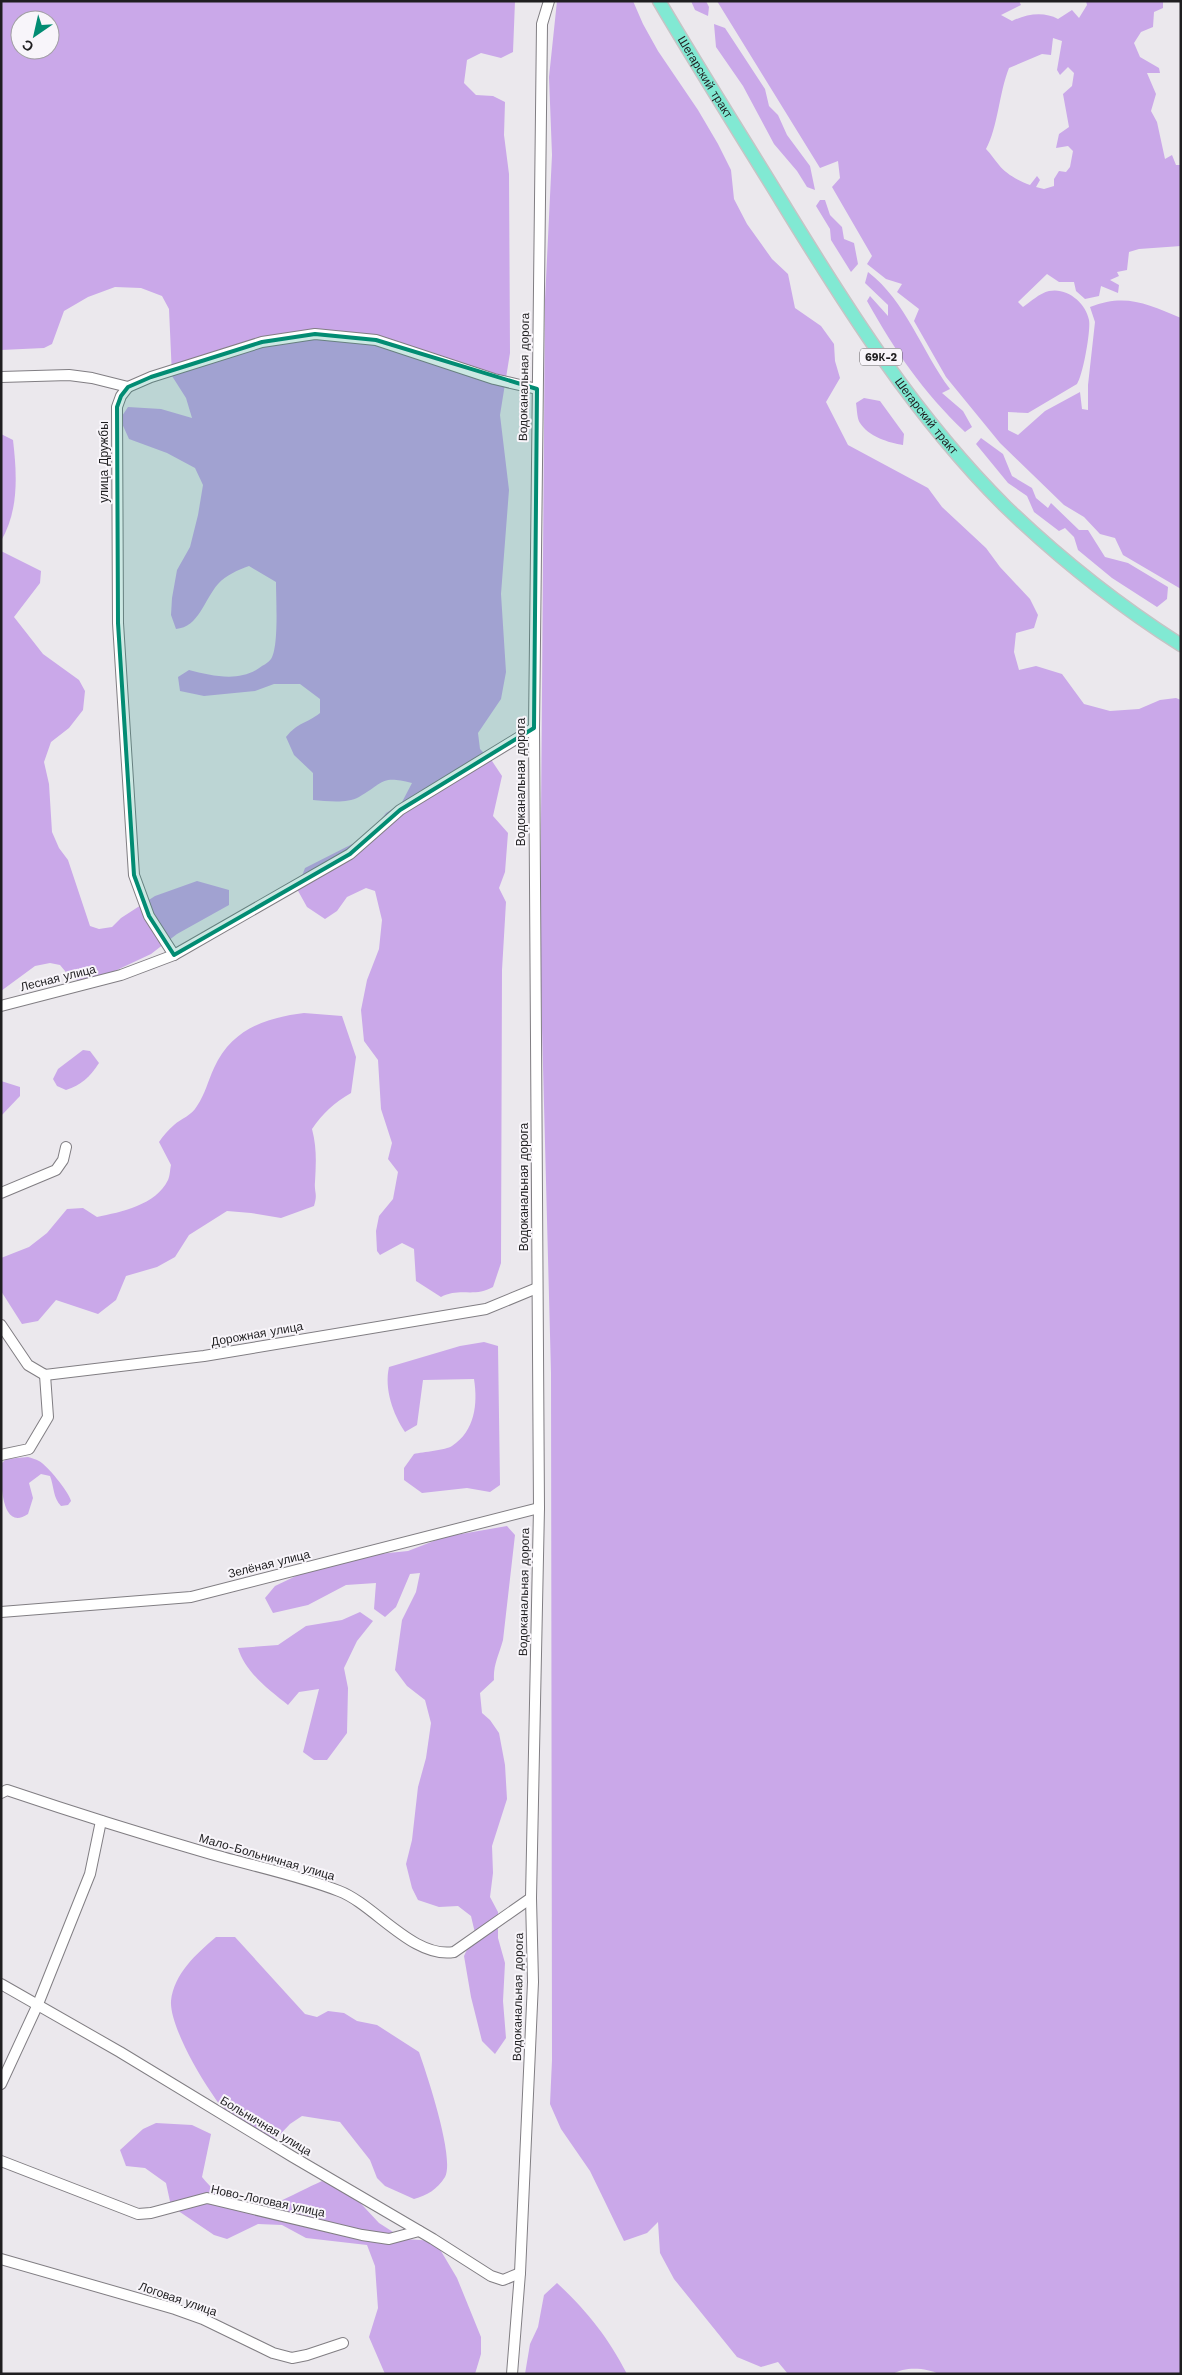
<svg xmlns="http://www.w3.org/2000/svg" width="1182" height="2375" font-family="'Work Sans',sans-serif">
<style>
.forest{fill:#caa8e9;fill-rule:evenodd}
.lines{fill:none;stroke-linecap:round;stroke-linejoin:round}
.minor-casing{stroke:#817e83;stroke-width:12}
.major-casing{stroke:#c5c4c5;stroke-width:15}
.minor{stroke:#fff;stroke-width:10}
.major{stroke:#81e9d3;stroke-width:12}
.marked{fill:#028c73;fill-opacity:0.2;stroke:#028c73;stroke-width:4;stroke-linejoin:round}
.labels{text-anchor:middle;stroke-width:4;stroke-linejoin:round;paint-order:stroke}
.shield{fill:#f8f5fa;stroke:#605e61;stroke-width:1}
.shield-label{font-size:11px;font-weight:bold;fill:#1f1e20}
.street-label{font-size:12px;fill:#1f1e20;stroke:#f8f5fa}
</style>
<rect width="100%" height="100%" fill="#ebe8ed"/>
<!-- forest -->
<g class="forest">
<path d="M1,1H515L513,52L501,58L481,53L467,60L464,83L476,95L493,96L505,102L504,135L509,174L510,353L500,415L509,490L501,594L506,672L501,699L478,733L480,749L492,761L502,776L493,816L508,833L505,872L499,888L506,902L502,970L501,1263L493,1287C474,1298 460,1287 441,1297L416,1281L414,1249L402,1243L380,1255L377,1251L376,1231L379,1216L393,1199L398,1172L388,1159L392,1143L381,1109L378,1060L364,1041L361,1010L367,980L379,949L382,920L375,891L366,888L347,897L337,911L325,919L307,907L297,889L305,868L370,835L386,813L401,804L412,783C380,775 384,783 359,797C346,804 327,801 313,800V773L294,755L286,737C298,722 306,724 320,713V699L300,684H274L255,691L204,696L180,691L178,677L189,670C213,676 241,683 262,666C264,665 269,662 271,659C279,647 276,599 276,582L249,566C238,570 226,575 218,584C204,600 199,627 176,629L171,615L172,598L177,570L190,547L198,515L203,485L195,468L167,453L129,439L120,419L128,407L161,409L192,418L186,398L172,376L169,309L162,296L141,288L115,287L88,297L64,311L52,344L44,348L1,350ZM20,20H50V50H20Z"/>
<path d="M557,1H633L643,24L658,51L698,110L718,144L731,170L734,199L747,224L772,259L788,274L795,308L821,326L834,344L835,361L840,378L826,402L848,445L928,488L942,507L986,548L1000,567L1030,599L1038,615L1034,628L1016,633L1014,652L1019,670L1036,666L1062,674L1084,704L1110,711L1139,709L1160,700L1176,698L1181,700V2374H939C927,2368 905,2366 893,2374H788L778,2362L761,2367L737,2357L674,2279L660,2253L658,2222L647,2233L624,2241L590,2171L561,2129L550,2104L552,2060L551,1373L540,951L545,300L552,155L549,77Z"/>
<path d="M691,1H706L709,7L708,16L695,10Z"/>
<path d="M717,1H1019L1021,5L1001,15L1012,21C1026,14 1044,11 1058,19L1072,10L1079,18L1087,5L1086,1H1163V8L1154,12L1153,27L1141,32L1134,43L1140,57L1159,68L1160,73H1147L1156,94L1151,111L1157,122L1165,159L1172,155L1176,165H1181V246L1139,249L1129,252L1127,270L1117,272L1119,276L1110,280L1119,285L1118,293L1101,286L1099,296L1085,299L1076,291L1074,282H1059L1047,274L1018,302L1023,307C1030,302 1040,293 1049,291C1067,287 1086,303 1089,320C1091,330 1083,375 1077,384L1028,413L1008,412V430L1018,435L1045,411L1080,392L1082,409L1088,410V385L1095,322L1090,307C1126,293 1147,304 1181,318V589L1123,555L1115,538L1100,534L1084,517L1064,505L1000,443L946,377L914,321L919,309L897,292L902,284L886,279L867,264L872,256L832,187L840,178L838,161L820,168ZM1053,38L1062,41L1057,70L1060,75L1068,67L1074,73L1072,86L1063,94L1069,127L1059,134L1056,148L1068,146L1073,151L1070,167L1066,172L1059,171L1054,179V186L1044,189L1036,187L1040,180L1037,176L1030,185C1019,181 1006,174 999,165C994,159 991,154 986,149C998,127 999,93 1009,68L1042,54L1051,55Z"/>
<path d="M714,24L725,28L765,89L769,106L778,115L787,135L810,166L815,190L807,187L797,171L774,144L743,86L716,47Z"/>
<path d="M820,200H825L830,215L842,227L844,239L854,243L858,264L851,272L831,240L830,229L816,206Z"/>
<path d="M868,272C906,301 922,352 950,389L942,393L963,411L972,427L965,432C923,392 895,351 867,301L870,296L888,316V305L865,283Z"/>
<path d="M864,398L880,401L904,434L903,445C889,443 868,436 860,423C857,419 857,409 856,403Z"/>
<path d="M1,434L13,440C17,475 19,510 1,541Z"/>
<path d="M981,438L1003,454L1012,476L1032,488L1036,498L1048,508L1051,503L1079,530H1088L1105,557L1128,563L1168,587L1167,599L1157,607L1112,578L1078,550L1074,537L1065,528L1059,531L1034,512L1027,496L1008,483L976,444Z"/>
<path d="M1,551L41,571L40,583L14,617L43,654L79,680L85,691L83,710L69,728L51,742L44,762L49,784L52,832L59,848L68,860L90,926L99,929L112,927L121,918L155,896L197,881L229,890V905L177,934L151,954L87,984L70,977L60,965L50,963L35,966L1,991Z"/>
<path d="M304,1013L342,1016L356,1057L351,1093C334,1103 323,1113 312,1129C317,1148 316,1164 315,1182C314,1193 318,1193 314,1206L281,1218L251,1213L227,1211L189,1235L175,1257L157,1267L126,1276L116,1300L98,1314L56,1300L38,1321L22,1324L1,1291V1258L29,1247L47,1233L67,1209L83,1208L97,1217C121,1212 156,1205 168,1180C170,1176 170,1169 171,1165L159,1142C163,1136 168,1130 174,1125C182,1118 191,1116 197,1106C205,1094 208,1081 214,1068C232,1029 265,1018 304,1013Z"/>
<path d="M83,1050L90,1051L99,1063C90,1077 81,1085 66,1090L57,1086L53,1079L58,1069Z"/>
<path d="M1,1081L20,1087V1096L1,1116Z"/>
<path d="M484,1342L498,1346L500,1485L490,1492L467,1488L422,1493L404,1480V1468L414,1454C423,1452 446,1450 452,1446C475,1431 478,1404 474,1379L423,1380L417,1425L405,1432C393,1414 384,1389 389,1367L460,1346Z"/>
<path d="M28,1457C31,1458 36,1459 39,1461C47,1465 69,1492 71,1501L68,1505L61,1506C53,1498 54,1486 50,1476L41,1474L29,1483L33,1498L28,1514C0,1533 1,1478 1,1464L6,1459Z"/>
<path d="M507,1526L515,1535L503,1640C499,1655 493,1665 494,1680L480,1693L482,1713L490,1720L499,1733L505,1765L507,1799L492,1846L493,1873L490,1897L498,1912V1938L505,1963L503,2001L506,2038L495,2054L482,2041L471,1997L464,1956L475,1933L471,1916L458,1906L439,1907L418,1900L412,1888L406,1864L412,1840L418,1787L426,1758L431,1723L425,1700L407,1686L395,1670L402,1620L416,1592L420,1573L410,1574L396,1607L385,1617L374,1609L376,1583L346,1585L308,1605L273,1613L265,1598L275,1586L298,1575L369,1555L408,1551L444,1537Z"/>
<path d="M360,1612L373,1621L357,1641L344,1668L348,1688L347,1733L327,1760H314L303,1752L319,1689L299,1692L288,1705C269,1690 245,1672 238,1648L278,1645L306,1626L342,1620Z"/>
<path d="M216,1937H235L305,2014L317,2017L328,2011L344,2013L357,2021L377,2025L419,2052C427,2075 455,2158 445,2177C437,2190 427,2195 414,2199L385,2186L377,2178L370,2160L340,2122L302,2116L290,2124L273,2142C265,2140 253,2140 247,2135C222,2117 169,2032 171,2001C174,1974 196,1954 216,1937Z"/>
<path d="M156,2123L192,2125L211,2134L202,2177C247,2231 270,2204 322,2181L352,2194L379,2223L404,2239L435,2241L457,2278L481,2337V2354L475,2374H385L369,2337L378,2308L375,2266L367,2245L306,2238L282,2225L258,2224L227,2239L214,2235L171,2206L166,2183L145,2168L126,2166L120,2150L143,2129Z"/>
<path d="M557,2283C587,2311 608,2337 627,2374H525L530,2344L538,2327L544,2295Z"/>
</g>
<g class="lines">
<!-- minor casing -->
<g class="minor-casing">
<g id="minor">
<path d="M1,377L69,375L92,378L128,387"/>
<path d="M174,955L149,916L134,875L118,623L117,407L121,396L128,387L151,377L262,342L315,334L376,340L494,379L537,389"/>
<path d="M1,1006L121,975L174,955L350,854L400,810L534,728"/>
<path d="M1,1193L56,1170L63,1160L66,1147"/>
<path d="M1,1325L28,1365L45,1375L204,1356L486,1309L537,1288"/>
<path d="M1,1455L29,1449L48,1417L45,1375"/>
<path d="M1,1612L191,1597L539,1508"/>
<path d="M1,1793L7,1790C75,1813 142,1834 211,1854C253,1866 298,1875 339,1891C374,1904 413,1959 454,1952L531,1898"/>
<path d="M1,1984L120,2052L293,2157L433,2239L491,2276L503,2280L520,2273"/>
<path d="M1,2084L38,2004L90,1874L101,1821"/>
<path d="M1,2161L138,2214L151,2213L207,2198L362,2235L389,2239L419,2231"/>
<path d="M1,2259L175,2309L203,2319L273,2353L292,2358L307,2355L343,2343"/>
<path d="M512,2374L520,2273L533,1982L531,1898L539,1508L534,728L542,24L549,1"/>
</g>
</g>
<!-- major casing -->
<g class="major-casing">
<g id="major">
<path id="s1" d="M659,1C699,69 741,135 782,202C848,310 916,418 1006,507C1060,559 1118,605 1181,645"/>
</g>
</g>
<!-- minor -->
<use href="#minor" class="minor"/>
<!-- major -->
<use href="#major" class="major"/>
</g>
<!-- marked area -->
<path class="marked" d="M315,334L376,340L537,389L534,728L400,810L350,854L174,955L149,916L134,875L118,623L117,407L121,396L128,387L151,377L262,342Z"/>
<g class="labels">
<!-- shield labels -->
<rect class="shield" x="860" y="348.5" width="42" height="17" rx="4"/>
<g class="shield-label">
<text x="881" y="361">69К-2</text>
</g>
<!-- street labels -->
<g class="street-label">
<text dy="4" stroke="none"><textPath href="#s1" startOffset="89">Шегарский тракт</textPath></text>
<text transform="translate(524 377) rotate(-89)" y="4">Водоканальная дорога</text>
<text dy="4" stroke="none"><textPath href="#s1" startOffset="494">Шегарский тракт</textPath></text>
<text transform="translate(104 462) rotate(-90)" y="4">улица Дружбы</text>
<text transform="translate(521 782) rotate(-90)" y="4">Водоканальная дорога</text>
<text transform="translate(58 978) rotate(-14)" y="4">Лесная улица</text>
<text transform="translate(524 1187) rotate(-90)" y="4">Водоканальная дорога</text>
<text transform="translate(257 1334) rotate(-10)" y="4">Дорожная улица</text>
<text transform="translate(269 1564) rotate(-14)" y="4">Зелёная улица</text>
<text transform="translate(524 1592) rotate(-89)" y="4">Водоканальная дорога</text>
<text transform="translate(267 1857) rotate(16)" y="4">Мало-Больничная улица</text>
<text transform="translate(518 1997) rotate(-89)" y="4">Водоканальная дорога</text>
<text transform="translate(266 2126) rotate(31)" y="4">Больничная улица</text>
<text transform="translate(268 2201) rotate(12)" y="4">Ново-Логовая улица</text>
<text transform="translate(178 2299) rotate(19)" y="4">Логовая улица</text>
</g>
</g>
<!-- border -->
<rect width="1182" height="2375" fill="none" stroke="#1f1e20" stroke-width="5"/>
<!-- north arrow -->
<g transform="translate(35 35) rotate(214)"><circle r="24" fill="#f8f5fa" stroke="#a19fa3"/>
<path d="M0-4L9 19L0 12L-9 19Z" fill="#028c73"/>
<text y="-8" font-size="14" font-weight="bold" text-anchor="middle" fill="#1f1e20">С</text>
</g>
</svg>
